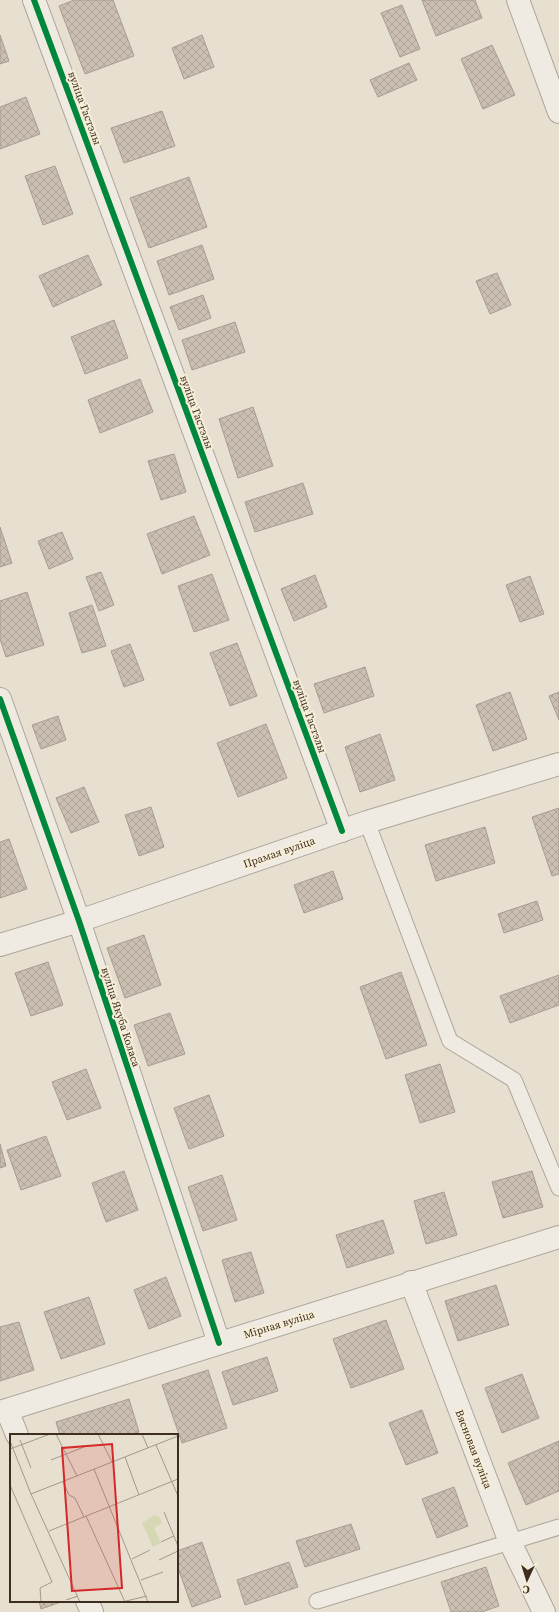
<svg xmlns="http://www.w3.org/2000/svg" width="559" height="1612" font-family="'Source Serif 4',serif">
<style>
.building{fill:url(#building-cross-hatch);stroke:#a89c90}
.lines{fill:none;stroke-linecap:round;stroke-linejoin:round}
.service-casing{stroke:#ada599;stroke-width:17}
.minor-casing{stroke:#ada599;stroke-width:24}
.service{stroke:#efebe3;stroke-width:15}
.minor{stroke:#efebe3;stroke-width:22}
.cycleway-casing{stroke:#f7eed8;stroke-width:8}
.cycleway{stroke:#00873e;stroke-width:6}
.labels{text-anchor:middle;stroke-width:4;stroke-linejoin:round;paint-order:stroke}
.street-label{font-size:11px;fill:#3d2e20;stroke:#f7eed8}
.inset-road{fill:none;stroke:#a3998a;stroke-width:1}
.view{fill:#d62828;fill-opacity:0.15;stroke:#d62828;stroke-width:2}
.inset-edge{fill:none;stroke:#3d2e20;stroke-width:2}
</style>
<defs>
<pattern id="building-cross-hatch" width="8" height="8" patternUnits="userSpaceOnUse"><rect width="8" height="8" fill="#cbbfb2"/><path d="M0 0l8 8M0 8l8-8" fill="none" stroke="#afa499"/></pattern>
</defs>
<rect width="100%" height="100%" fill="#e7e0d1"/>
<!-- building -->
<g class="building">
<path d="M74,0H113L134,56L85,74L59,6Z"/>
<path d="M422,0H475L482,18L436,36Z"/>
<path d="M402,5L420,49L400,57L381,13Z"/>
<path d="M0,35L9,61L0,64Z"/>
<path d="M202,35L214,67L184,79L172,48Z"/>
<path d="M492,45L515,95L483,109L461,59Z"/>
<path d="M409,63L417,80L378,97L370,80Z"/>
<path d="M26,97L40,134L0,149V107Z"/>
<path d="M162,111L175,146L124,163L111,128Z"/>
<path d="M55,166L73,214L43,225L25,176Z"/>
<path d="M189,177L207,227L149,248L130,198Z"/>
<path d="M202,245L214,279L169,295L157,261Z"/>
<path d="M88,255L102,285L53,307L39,276Z"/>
<path d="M497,273L511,305L490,314L476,281Z"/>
<path d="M203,295L211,318L179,330L170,307Z"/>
<path d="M114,320L128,358L85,374L71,337Z"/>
<path d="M235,322L245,352L192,370L182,340Z"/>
<path d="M140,379L153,412L100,433L88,400Z"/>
<path d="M253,407L273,466L238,478L219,419Z"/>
<path d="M174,454L186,492L161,500L148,461Z"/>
<path d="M303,483L313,514L255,532L245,502Z"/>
<path d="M194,516L210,555L162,574L147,534Z"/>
<path d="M0,527L12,563L0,567Z"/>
<path d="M62,532L73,559L49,569L38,541Z"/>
<path d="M101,572L114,605L99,611L86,577Z"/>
<path d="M212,574L229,620L194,632L178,586Z"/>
<path d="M315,575L327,607L294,621L281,589Z"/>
<path d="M530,576L544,614L520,622L506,585Z"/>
<path d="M27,592L44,645L6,657L0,639V601Z"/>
<path d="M92,605L106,646L82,653L69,613Z"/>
<path d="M237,643L257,696L230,706L210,653Z"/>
<path d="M130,644L144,680L124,687L111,651Z"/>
<path d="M365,667L374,696L324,713L314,684Z"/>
<path d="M510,692L527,739L493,751L476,705Z"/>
<path d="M559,692V720L549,696Z"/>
<path d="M58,716L66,740L41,749L32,725Z"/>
<path d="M266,724L287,778L238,797L217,743Z"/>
<path d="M380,734L395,780L360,792L345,747Z"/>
<path d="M84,787L99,822L71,833L56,798Z"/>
<path d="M151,807L164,847L139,856L125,815Z"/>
<path d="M559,808V874L552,876L532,817Z"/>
<path d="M485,827L495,863L436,881L425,845Z"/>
<path d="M9,839L27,889L0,898V842Z"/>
<path d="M333,871L343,899L304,913L294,885Z"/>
<path d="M537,901L543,920L504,933L498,914Z"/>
<path d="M144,935L161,985L125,998L107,948Z"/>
<path d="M48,962L63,1005L31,1016L15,973Z"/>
<path d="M401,972L427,1045L386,1059L360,987Z"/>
<path d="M559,975V1005L510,1023L500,996Z"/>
<path d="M170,1013L185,1054L148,1066L134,1025Z"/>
<path d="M440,1064L455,1112L420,1123L405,1075Z"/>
<path d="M86,1069L101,1108L67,1120L52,1082Z"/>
<path d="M209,1095L224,1136L189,1149L174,1108Z"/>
<path d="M46,1136L61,1176L21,1190L7,1150Z"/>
<path d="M0,1144L6,1166L0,1168Z"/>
<path d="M124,1171L138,1210L106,1222L92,1183Z"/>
<path d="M532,1171L543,1207L503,1218L492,1182Z"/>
<path d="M222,1175L237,1220L203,1231L188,1187Z"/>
<path d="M444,1192L457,1235L426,1244L414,1201Z"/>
<path d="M383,1220L394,1253L347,1268L336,1235Z"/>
<path d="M251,1252L264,1293L235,1302L222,1260Z"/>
<path d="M166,1277L181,1316L149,1329L134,1290Z"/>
<path d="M496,1285L509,1325L458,1341L445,1301Z"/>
<path d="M89,1297L105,1344L61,1359L44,1312Z"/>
<path d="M386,1320L404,1369L351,1388L333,1339Z"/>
<path d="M19,1322L34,1370L0,1381V1327Z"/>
<path d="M267,1357L278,1391L233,1405L222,1372Z"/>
<path d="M208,1370L227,1428L182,1443L162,1385Z"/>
<path d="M522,1374L539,1418L502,1433L485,1388Z"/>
<path d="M129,1399L139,1432L128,1435H60L56,1422Z"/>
<path d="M422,1410L438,1453L406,1465L389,1423Z"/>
<path d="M559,1441V1491L526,1505L508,1463Z"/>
<path d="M454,1487L468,1526L437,1538L422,1499Z"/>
<path d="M351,1524L360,1549L305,1567L296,1541Z"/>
<path d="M202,1542L221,1597L192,1607L177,1565V1551Z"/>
<path d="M289,1562L298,1587L245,1605L237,1580Z"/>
<path d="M486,1567L499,1606L482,1612H451L441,1582Z"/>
<path d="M39,1601H64L41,1609Z"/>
</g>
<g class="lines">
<!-- service casing -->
<g class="service-casing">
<g id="service">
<path d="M367,822L450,1041L514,1080L559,1188"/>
<path d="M317,1601L559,1527"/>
</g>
</g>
<!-- minor casing -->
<g class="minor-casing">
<g id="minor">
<path d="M34,0L342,831"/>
<path d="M518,0L559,112"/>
<path d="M0,699L79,921L219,1343"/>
<path d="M0,945L79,921L367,822L559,764"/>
<path d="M411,1282L510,1542L544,1612"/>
<path d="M7,1410L17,1435"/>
<path d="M0,1412L559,1237"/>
<path d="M87,1601L92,1612"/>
</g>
</g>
<!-- service -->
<use href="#service" class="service"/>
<!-- minor -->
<use href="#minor" class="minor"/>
<!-- cycleway casing -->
<g class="cycleway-casing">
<g id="cycleway">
<path d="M34,0L342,831"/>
<path d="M0,699L79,921L219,1343"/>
</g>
</g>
<!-- cycleway -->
<use href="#cycleway" class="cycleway"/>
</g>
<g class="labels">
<!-- street labels -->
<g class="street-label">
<text transform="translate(85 108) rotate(70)" y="4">вуліца Гастэлы</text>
<text transform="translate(197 412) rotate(70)" y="4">вуліца Гастэлы</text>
<text transform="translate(310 716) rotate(70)" y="4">вуліца Гастэлы</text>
<text transform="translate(279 852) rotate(-19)" y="4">Прамая вуліца</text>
<text transform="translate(121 1017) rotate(72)" y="4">вуліца Якуба Коласа</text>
<text transform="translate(279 1324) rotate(-17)" y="4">Мірная вуліца</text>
<text transform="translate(474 1449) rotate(69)" y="4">Вясновая вуліца</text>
</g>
</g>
<!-- overview -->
<g transform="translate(10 1434)">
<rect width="168" height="168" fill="#e7e0d1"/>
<path d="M144,81L150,84L152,89L144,94L151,109L143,113L132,89Z" fill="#d6d7b3"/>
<path class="inset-road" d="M46,0L67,42M88,0L102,28M132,0L138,14M10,6L21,34M0,7L21,60L70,168M146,11L168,62M0,15L40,0M115,23L129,61M41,26L74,13M84,35L138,168M53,48L59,61L65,64L74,83M0,51L42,148L30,154L31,168M21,60L168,2M154,78L168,112M76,82L115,168M39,97L168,45M151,108L164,102M122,125L140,116M149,126L168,117M131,146L153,138M56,166L68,162M112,168L137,162"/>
<path class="view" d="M102,10L112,154L62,157L52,14Z"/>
<rect width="168" height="168" class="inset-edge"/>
</g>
<!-- north arrow -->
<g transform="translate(527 1580) rotate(184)" stroke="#f7eed8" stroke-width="3" paint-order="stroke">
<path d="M0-3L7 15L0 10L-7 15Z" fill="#3d2e20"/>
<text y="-6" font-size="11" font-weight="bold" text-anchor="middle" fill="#3d2e20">С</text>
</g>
</svg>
